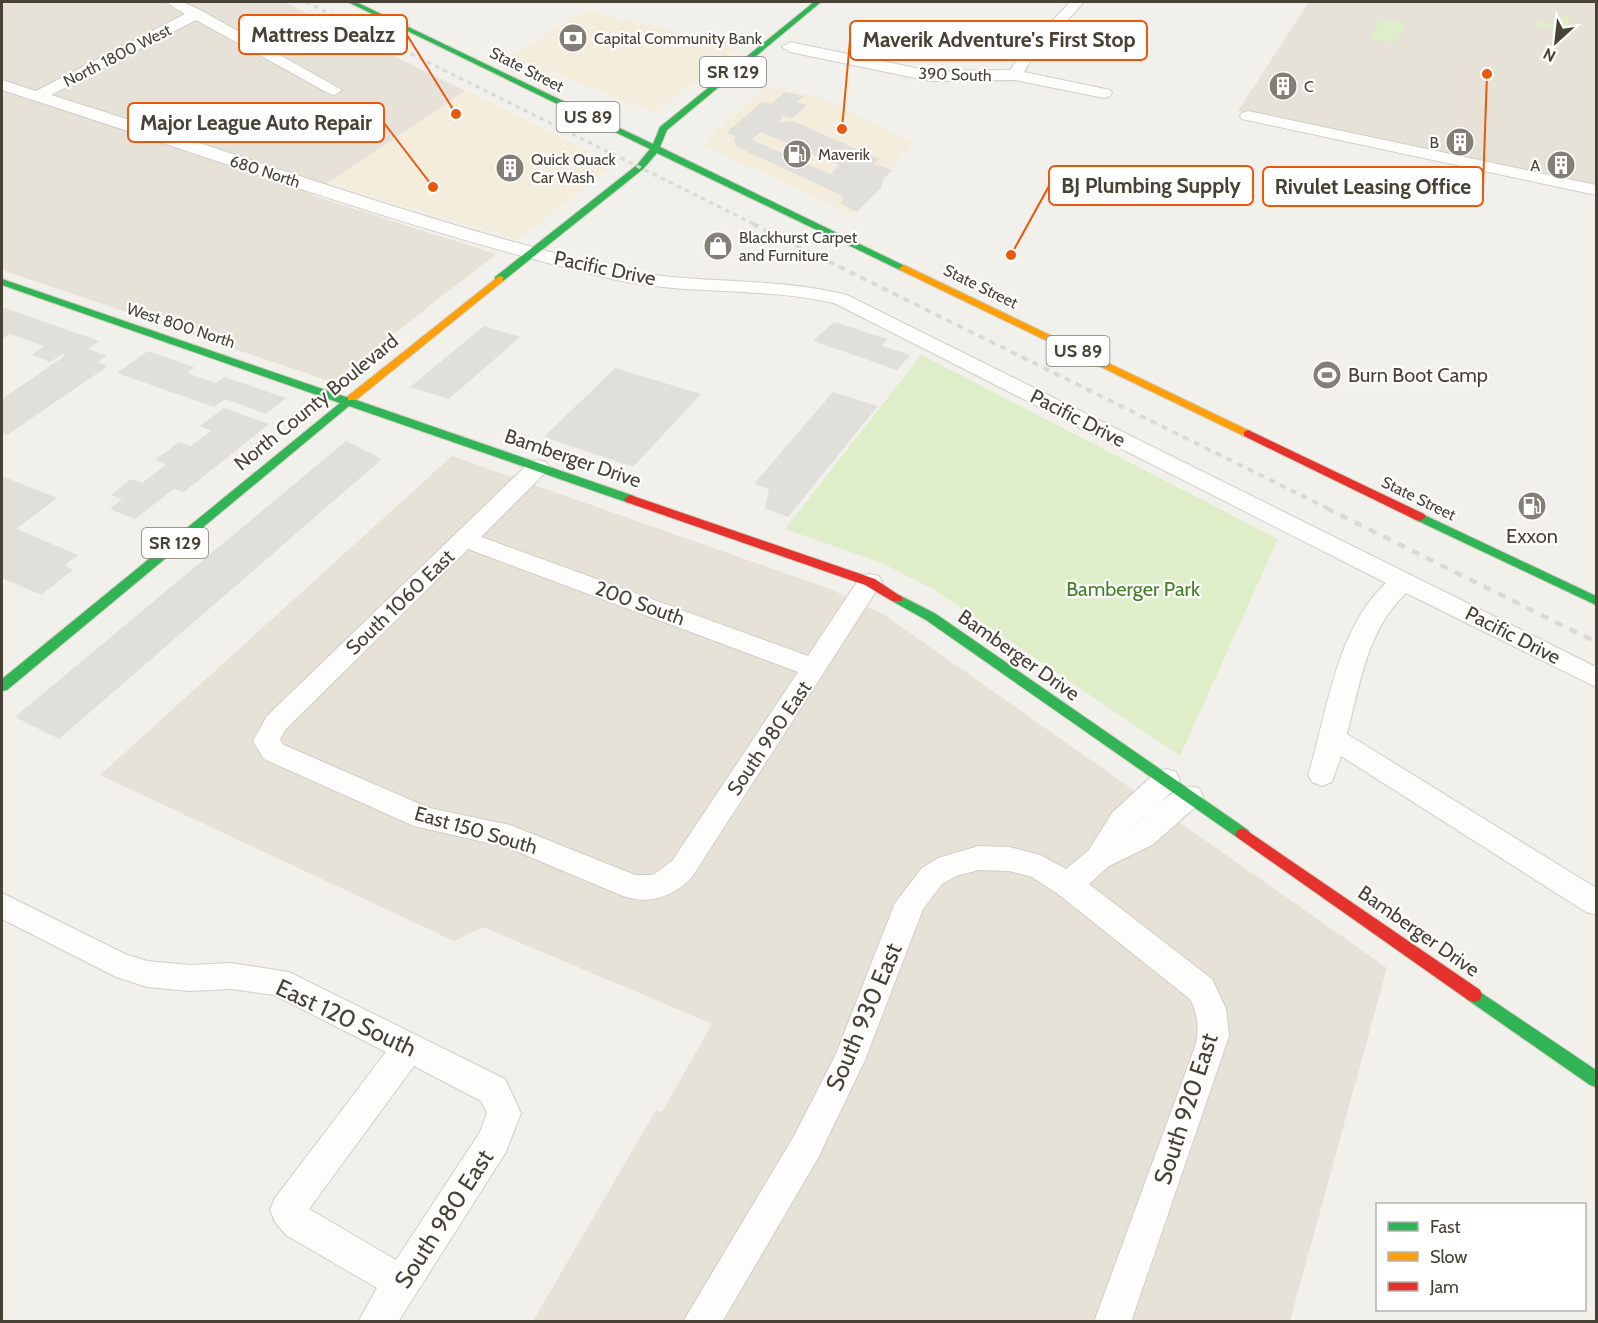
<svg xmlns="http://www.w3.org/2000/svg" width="1598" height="1323" font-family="Cabin,sans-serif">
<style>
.residential{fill:#e6e2d7}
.commercial{fill:#f5eddc}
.green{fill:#ddeec8}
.parking{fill:#e1dfda;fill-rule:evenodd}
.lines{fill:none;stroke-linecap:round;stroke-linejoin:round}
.street-casing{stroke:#d0cec8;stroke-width:2}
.fast-casing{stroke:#d2cec1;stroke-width:2}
.slow-casing{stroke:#d2cec1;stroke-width:2}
.jam-casing{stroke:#d2cec1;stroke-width:2}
.street{fill:#fdfdfc;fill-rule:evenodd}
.fast{fill:#30b455;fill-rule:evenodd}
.slow{fill:#ff9f0a;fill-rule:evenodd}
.jam{fill:#e5322d;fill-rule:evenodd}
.rail-far2{stroke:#d9d9d8;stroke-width:3;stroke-dasharray:4.5 4.5;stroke-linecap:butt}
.rail-far1{stroke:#d9d9d8;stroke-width:4;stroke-dasharray:6 6;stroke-linecap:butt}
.rail{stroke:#d9d9d8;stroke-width:4.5;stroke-dasharray:8 8;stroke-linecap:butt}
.labels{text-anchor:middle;stroke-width:4.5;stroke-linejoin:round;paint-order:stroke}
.far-poi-label{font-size:16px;fill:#484235;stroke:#fff;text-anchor:start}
.far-street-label{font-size:16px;fill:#484235;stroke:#fff}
.shield{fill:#fff;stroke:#7f7b72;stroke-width:1.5}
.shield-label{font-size:18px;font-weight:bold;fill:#484235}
.street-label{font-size:20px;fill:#484235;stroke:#fff}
.poi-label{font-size:20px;fill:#484235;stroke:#fff;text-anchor:start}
.park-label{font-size:20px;fill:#417f24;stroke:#fff}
.near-street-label{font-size:24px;fill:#484235;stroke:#fff}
.leader{fill:none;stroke:#e8590c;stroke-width:2}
.callout-dot{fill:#e8590c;stroke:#fff;stroke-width:2}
.callout{fill:#fff;stroke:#e8590c;stroke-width:2}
.callout-label{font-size:21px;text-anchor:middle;font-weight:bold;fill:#484235}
</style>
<rect width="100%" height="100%" fill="#f2f0ea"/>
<!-- residential -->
<g class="residential">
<path d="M2,2H284L465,91L311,195L496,254L332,382L2,270Z"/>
<path d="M1309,2H1596V186L1238,111Z"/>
<path d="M452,456L830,589L883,614L1387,968L1290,1321H533L656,1110L662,1112L712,1024L483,927L454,941L100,775Z"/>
</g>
<!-- commercial -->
<g class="commercial">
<path d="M586,10L739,47L655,113L510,56Z"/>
<path d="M767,86L825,99L914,142L851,213L701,145Z"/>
<path d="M465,91L615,164L518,240L328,183Z"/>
</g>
<!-- green -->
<g class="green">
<path d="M1555,16L1571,19L1567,32L1533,26L1535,21L1553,24Z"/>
<path d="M1381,19L1405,23L1395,43L1371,39Z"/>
<path d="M921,355L1278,539L1180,756L933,589L882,563L785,529Z"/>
</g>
<!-- parking -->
<g class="parking">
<path d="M785,92L804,96L797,102L807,105L793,118L783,116L778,123L793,121L879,159L873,164L892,170L883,180L881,188L857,212L840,203L844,200L841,195L737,147L734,139L736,136L726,133L762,102L771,104ZM761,132L839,165V166L830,174L752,140Z"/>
<path d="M2,307L99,341L88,349L107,356L98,362L108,366L7,435L2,433V399L66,355L63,354L50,362L32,355L44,346L10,334L2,340Z"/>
<path d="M834,322L887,339L882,346L910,355L897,370L813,341Z"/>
<path d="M484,326L520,337L449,399L410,387Z"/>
<path d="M148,351L194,367L187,373L216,383L224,377L286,398L266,414L225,399L214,407L117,373Z"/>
<path d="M615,368L701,394L633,467L544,437Z"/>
<path d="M833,392L878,406L788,517L765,508L769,489L754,484Z"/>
<path d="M224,408L269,424L184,492L174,489L135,519L110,509L122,499L111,495L131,479L142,483L166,465L155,460L179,442L191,446L211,431L200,426Z"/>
<path d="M346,441L382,459L59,739L15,717Z"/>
<path d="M2,476L57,498L16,529L78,555L65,565L73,570L41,595L2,578Z"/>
</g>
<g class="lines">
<!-- street casing -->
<g class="street-casing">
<g id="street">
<path d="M166,2H183L202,11L342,90L334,95L328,93L196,20L51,95C237,153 420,221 609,267C687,286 769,275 847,295L1596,667V687L1406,593C1367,630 1360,684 1347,734L1596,888V915L1586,912L1341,756L1332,782L1322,786L1312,782L1308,775C1328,712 1335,630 1386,583L834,303C759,286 682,296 608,278C402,229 203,154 2,90V80L36,91L185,14Z"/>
<path d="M1070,2H1084L1031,60L1024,72L1110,90L1112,93L1110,96L1104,98L1015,80L930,81L790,52L782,47L790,42L930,71L1010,70L1020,55Z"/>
<path d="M1248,111L1596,185V195L1242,119L1240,116L1242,113Z"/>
<path d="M538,460L546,462L549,467L546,472L481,537L808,656L861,576L870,574L879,576L882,582L692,877C673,897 649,905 623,896L506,847L414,826L264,759L253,741L267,716L530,462ZM468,549L798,672L672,861L653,875H635L510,825L429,808L284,745L280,740L285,730Z"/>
<path d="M1166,769L1176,772L1180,780L1176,788L1132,828C1150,814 1175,781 1199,788L1203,796L1199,804L1152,845L1109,866L1089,884L1212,979L1226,1009L1229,1036L1131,1322H1094L1196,1044C1199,1028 1198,1013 1190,999L1058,894L1032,877L1009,871L979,870L956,876L942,884L923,909L865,1060L818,1158L722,1322H683L794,1136L836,1054L895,903L922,868L938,858L979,846L1009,847L1040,855L1066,869L1089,850L1112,813L1156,772Z"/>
<path d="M2,893L125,954L147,961L190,965L231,963L289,972L505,1079L521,1113L506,1152L398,1322H358L377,1288L286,1235L275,1222L270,1210L275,1198L386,1052L274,995L231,989L190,991L147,987L116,977L2,919ZM414,1066L481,1101L487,1113L480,1132L396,1260L309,1209Z"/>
</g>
</g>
<!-- fast casing -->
<g class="fast-casing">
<g id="fast">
<path d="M348,2H356L653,144L660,127L814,2H821L667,130L660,147L909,268L904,271L900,270L657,153L643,169L503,281H495V277L637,165L650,149Z"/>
<path d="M2,279L346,397L356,396V400L634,496L636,499L634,502H626L349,406L7,690L2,691V679L340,403L2,285Z"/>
<path d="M1420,513L1596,596V605L1416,520L1414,517Z"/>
<path d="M897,594L936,614L1248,830L1251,834L1248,838L1243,840L1238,838L926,620L892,601L891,598L892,595Z"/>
<path d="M1474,988L1596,1070V1087L1590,1085L1468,1000L1466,995L1468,990Z"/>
</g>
</g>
<!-- slow casing -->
<g class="slow-casing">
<g id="slow">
<path d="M904,265L1252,432L1254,434L1252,436H1244L900,270L899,268Z"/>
<path d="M499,276L503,277V281L356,400H348V396Z"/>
</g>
</g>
<!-- jam casing -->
<g class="jam-casing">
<g id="jam">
<path d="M1248,430L1424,514L1426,517L1420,521L1416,520L1244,436V432Z"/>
<path d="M630,495L875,579L903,598L902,601H892L865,585L626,502L624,499Z"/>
<path d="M1243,828L1480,990L1482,995L1480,1000L1474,1002L1468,1000L1238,838L1235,834L1238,830Z"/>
</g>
</g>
<!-- street -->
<use href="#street" class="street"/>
<!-- fast -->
<use href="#fast" class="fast"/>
<!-- slow -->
<use href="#slow" class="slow"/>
<!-- jam -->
<use href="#jam" class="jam"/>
<!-- rail-far2 -->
<path class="rail-far2" d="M306,2L756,225"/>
<!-- rail-far1 -->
<path class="rail-far1" d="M753,224L1329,509"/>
<!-- rail -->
<path class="rail" d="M1326,508L1596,642"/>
</g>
<!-- icons -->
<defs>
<g id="bank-disc" transform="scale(1.5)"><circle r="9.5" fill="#847f74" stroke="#fff"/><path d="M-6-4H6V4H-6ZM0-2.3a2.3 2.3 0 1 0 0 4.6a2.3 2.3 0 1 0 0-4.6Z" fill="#fff"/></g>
<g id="building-disc" transform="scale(1.5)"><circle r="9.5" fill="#847f74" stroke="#fff"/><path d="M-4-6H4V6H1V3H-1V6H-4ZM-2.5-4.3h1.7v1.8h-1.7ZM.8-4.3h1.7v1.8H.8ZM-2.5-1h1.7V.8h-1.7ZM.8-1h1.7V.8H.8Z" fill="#fff"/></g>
<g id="fuel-disc" transform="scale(1.5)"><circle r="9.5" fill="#847f74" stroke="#fff"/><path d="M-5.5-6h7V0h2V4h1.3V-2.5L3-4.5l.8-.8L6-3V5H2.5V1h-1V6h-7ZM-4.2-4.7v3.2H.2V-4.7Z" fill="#fff"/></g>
<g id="shop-disc" transform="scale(1.5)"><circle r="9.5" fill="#847f74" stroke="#fff"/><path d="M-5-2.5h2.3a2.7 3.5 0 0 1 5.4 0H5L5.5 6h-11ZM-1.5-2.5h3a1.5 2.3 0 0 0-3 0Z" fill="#fff"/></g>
<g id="stadium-disc" transform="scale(1.5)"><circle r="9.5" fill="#847f74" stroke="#fff"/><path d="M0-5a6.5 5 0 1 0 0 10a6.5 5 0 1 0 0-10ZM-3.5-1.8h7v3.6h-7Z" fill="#fff"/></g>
</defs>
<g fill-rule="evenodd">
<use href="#bank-disc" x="573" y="38"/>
<use href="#building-disc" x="1283" y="86"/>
<use href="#building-disc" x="1460" y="142"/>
<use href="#fuel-disc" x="797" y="154"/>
<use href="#building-disc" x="1561" y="165"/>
<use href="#building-disc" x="510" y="168"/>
<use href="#shop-disc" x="718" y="246"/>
<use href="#stadium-disc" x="1327" y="375"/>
<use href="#fuel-disc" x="1532" y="506"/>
</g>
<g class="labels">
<!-- far-poi labels -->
<g class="far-poi-label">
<text x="594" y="44">Capital Community Bank</text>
<text x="1304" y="92">C</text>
<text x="1439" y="148" text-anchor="end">B</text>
<text x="818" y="160">Maverik</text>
<text x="531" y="165">Quick Quack<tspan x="531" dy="18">Car Wash</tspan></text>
<text x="1540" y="171" text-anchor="end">A</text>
<text x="739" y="243">Blackhurst Carpet<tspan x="739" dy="18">and Furniture</tspan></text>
</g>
<!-- far-street labels -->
<g class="far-street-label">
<text transform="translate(117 55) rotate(-27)" y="6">North 1800 West</text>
<text transform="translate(527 69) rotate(27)" y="6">State Street</text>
<text transform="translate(955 74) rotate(2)" y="6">390 South</text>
<text transform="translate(265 171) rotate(18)" y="6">680 North</text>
<text transform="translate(981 286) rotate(26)" y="6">State Street</text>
<text transform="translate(181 325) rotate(18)" y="6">West 800 North</text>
<text transform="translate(1419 498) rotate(26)" y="6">State Street</text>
</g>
<!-- shield labels -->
<g class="shield">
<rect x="700" y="57" width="66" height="30" rx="4.5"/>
<rect x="556.5" y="102" width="63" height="30" rx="4.5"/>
<rect x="1046.5" y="336" width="63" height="30" rx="4.5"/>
<rect x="142" y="528" width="66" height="30" rx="4.5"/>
</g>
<g class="shield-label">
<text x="733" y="78">SR 129</text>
<text x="588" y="123">US 89</text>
<text x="1078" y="357">US 89</text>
<text x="175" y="549">SR 129</text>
</g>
<!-- street labels -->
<g class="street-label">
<text transform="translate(605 268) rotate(12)" y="7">Pacific Drive</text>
<text transform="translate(316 402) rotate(-39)" y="7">North County Boulevard</text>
<text transform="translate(1078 418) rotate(27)" y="7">Pacific Drive</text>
<text transform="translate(573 458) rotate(19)" y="7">Bamberger Drive</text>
<text transform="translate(400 602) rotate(-44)" y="7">South 1060 East</text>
<text transform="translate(640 603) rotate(20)" y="7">200 South</text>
<text transform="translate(1513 635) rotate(27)" y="7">Pacific Drive</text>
<text transform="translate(1019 655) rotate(35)" y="7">Bamberger Drive</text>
<text transform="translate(769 738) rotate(-56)" y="7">South 980 East</text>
<text transform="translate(476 830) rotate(16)" y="7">East 150 South</text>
<text transform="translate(1419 931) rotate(35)" y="7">Bamberger Drive</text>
</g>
<!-- poi labels -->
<g class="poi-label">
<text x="1348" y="382">Burn Boot Camp</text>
<text x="1532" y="543" text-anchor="middle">Exxon</text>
</g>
<!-- park labels -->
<g class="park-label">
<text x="1133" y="596">Bamberger Park</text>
</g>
<!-- near-street labels -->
<g class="near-street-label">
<text transform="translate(864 1017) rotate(-67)" y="8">South 930 East</text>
<text transform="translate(346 1018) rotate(25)" y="8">East 120 South</text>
<text transform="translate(1186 1109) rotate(-72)" y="8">South 920 East</text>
<text transform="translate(444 1219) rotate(-57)" y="8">South 980 East</text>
</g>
</g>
<!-- callouts -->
<path class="leader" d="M456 114L407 35M842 129L850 40M433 187L384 123M1011 255L1049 186M1487 74L1483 187"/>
<g class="callout-dot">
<circle cx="456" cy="114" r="6"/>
<circle cx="842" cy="129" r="6"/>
<circle cx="433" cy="187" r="6"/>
<circle cx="1011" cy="255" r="6"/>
<circle cx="1487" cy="74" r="6"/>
</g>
<g class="callout">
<rect x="239" y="15" width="168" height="39" rx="6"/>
<rect x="850" y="21" width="297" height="39" rx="6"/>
<rect x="128" y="103" width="256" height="39" rx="6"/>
<rect x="1049" y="166" width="204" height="39" rx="6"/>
<rect x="1263" y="167" width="220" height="39" rx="6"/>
</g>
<g class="callout-label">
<text x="323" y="42">Mattress Dealzz</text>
<text x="999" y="47">Maverik Adventure's First Stop</text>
<text x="256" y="130">Major League Auto Repair</text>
<text x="1151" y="193">BJ Plumbing Supply</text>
<text x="1373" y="194">Rivulet Leasing Office</text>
</g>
<!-- border -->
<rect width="1598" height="1323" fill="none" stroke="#484235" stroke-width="6"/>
<!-- legend -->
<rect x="1376" y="1203" width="210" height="108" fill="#ffffff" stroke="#b6b3ae" stroke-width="1.5"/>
<rect x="1388" y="1222" width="30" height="9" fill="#30b455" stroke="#b6b3ae" stroke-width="1.5"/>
<text x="1430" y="1233" font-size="18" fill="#484235">Fast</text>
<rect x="1388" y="1252" width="30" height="9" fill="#ff9f0a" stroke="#b6b3ae" stroke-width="1.5"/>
<text x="1430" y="1263" font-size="18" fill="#484235">Slow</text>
<rect x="1388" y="1282" width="30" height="9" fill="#e5322d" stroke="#b6b3ae" stroke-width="1.5"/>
<text x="1430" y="1293" font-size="18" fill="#484235">Jam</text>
<!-- north arrow -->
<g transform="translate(1556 42) rotate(207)" stroke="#ffffff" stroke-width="4.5" paint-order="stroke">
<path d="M0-4.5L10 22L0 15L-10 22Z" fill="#484235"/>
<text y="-9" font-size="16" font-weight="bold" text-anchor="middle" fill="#484235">N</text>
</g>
</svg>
